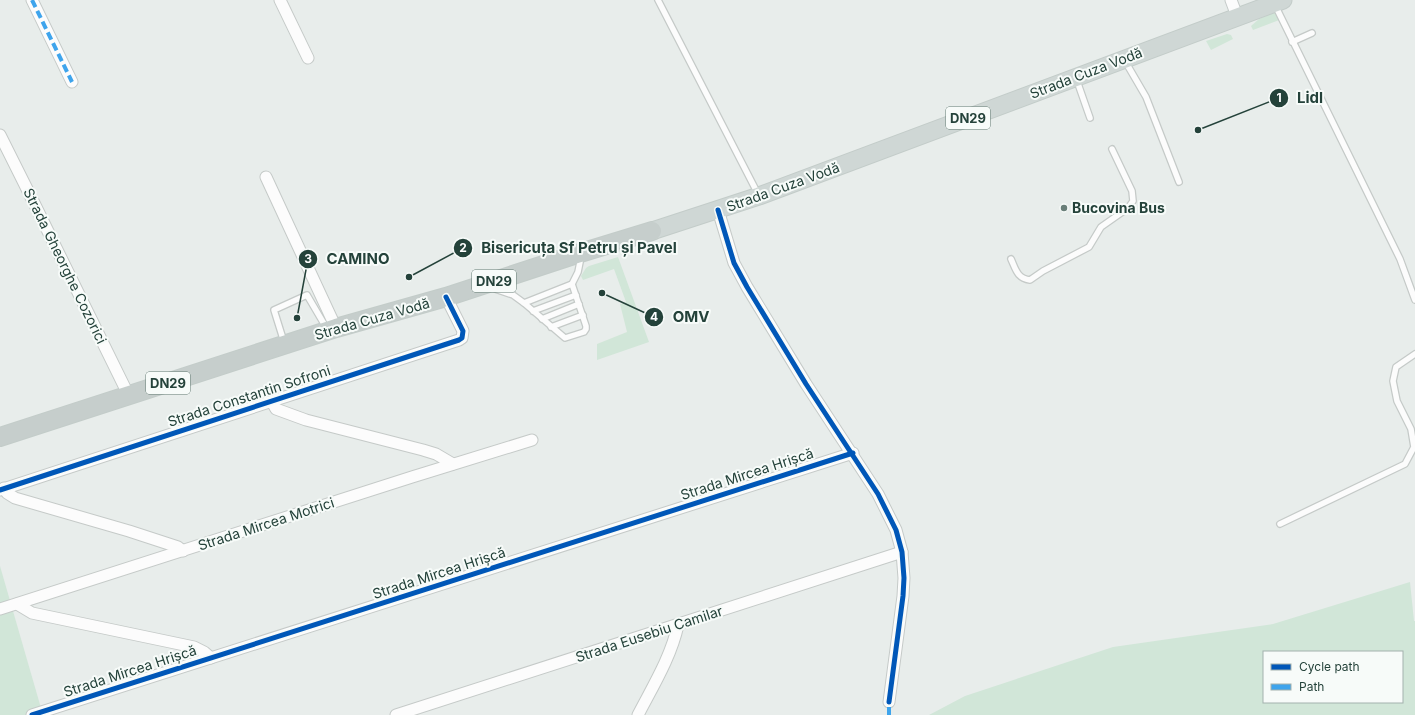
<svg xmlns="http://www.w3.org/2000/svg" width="1415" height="715" font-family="Inter,sans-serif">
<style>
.green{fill:#d1e6d8;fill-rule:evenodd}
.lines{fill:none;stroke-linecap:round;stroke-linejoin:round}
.service-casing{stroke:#c5cac8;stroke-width:8}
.minor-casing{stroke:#c5cac8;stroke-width:13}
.primary-casing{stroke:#c3ccc9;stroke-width:19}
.trunk-casing{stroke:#c3ccc9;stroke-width:20}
.service{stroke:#fcfcfc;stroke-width:5.5}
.minor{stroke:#fcfcfc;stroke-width:11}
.primary{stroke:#cfd7d5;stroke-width:17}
.trunk{stroke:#c6cecc;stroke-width:18}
.quiet{stroke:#3ea4ec;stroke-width:4;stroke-dasharray:8 4;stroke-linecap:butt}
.cycleway-casing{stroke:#f7fbf9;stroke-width:8}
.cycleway{stroke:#0057b8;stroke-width:5}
.poi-dot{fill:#697e78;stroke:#f7fbf9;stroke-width:1.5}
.labels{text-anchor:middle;stroke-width:4;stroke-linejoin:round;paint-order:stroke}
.shield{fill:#f7fbf9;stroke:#637a73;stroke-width:1}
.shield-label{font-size:13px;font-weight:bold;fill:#24423a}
.street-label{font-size:14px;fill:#24423a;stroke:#f7fbf9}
.poi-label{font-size:14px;font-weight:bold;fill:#24423a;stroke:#f7fbf9;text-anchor:start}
.leader{fill:none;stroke:#24423a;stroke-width:1.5}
.callout-dot{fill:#24423a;stroke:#f7fbf9;stroke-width:1.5}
.mark-label{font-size:12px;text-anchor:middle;font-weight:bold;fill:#fff}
.callout-label{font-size:15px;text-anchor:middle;font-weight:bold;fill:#24423a;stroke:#f7fbf9;stroke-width:4;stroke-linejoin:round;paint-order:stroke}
</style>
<rect width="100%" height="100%" fill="#e8edeb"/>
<!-- green -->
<g class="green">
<path d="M1278,11L1282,19L1253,30L1251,26L1259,19Z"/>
<path d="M1227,34L1231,35L1233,39L1211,50L1206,41Z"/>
<path d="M618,257L649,342L597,360V344L627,332L620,304L626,302L614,269L583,280L581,276L586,268L589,266Z"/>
<path d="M0,566L43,715H0Z"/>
<path d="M1410,582L1414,621H1415V715H929L965,696L1113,647L1273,624ZM1264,652H1402V702H1264Z"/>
</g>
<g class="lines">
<!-- service casing -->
<g class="service-casing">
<g id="service">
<path d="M658,0L758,194"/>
<path d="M1275,5L1400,259L1415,300"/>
<path d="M1292,42L1312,33"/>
<path d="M1125,61L1146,97L1179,182"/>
<path d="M1076,78L1090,118"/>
<path d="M1011,259C1016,270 1017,278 1030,280L1043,271L1089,247L1101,227L1128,208L1133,201L1132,191L1112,149"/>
<path d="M492,288L513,295L524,303L572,284L578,272L580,262L578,256"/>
<path d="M524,303L565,338L584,332L586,329V326L572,284"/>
<path d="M533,311L576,295"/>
<path d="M542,319L579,304"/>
<path d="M551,327L583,315"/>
<path d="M284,342L274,310L307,295L327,329"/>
<path d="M1280,524L1405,464L1414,447L1411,429L1397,401L1393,381L1396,367L1415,354"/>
</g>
</g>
<!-- minor casing -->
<g class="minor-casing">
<g id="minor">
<path d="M32,0L72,82"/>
<path d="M280,0L308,58"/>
<path d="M1231,0L1237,16"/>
<path d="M0,135L35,205L129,396"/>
<path d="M266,177L336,328"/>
<path d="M718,210L734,263L747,287L806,384L878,494L896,530L902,552L904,578L903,596L889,702"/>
<path d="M272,402L276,409L306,420L423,450L436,454L453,464"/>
<path d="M4,488L7,493L15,498L129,531L178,547L183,551"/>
<path d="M0,490L459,340L462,338L463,331L446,297"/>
<path d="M17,604L32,613L194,647L204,652L211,658"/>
<path d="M0,609L412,477L532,440"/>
<path d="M32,715L853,453"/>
<path d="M396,715L902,552"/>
<path d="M638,715C653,686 671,657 678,625"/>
</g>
</g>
<!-- primary casing -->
<g class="primary-casing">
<path id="primary" d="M652,231L759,196L1283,0"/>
</g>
<!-- trunk casing -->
<g class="trunk-casing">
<path id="trunk" d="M0,437L336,328L446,297L577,254L652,231"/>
</g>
<!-- service -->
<use href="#service" class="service"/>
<!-- minor -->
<use href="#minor" class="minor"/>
<!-- primary -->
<use href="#primary" class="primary"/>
<!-- trunk -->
<use href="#trunk" class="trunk"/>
<!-- quiet -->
<g class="quiet">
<path d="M32,0L72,82"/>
<path d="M889,715V702"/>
</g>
<!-- cycleway casing -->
<g class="cycleway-casing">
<g id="cycleway">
<path d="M718,210L734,263L747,287L806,384L878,494L896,530L902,552L904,578L903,596L889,702"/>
<path d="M0,490L459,340L462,338L463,331L446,297"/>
<path d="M32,715L853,453"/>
</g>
</g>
<!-- cycleway -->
<use href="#cycleway" class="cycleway"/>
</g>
<!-- markers -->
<circle class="poi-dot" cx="1064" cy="208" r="4"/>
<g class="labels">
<!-- shield labels -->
<g class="shield">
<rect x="946" y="107" width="44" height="22" rx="3"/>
<rect x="472" y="270" width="44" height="22" rx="3"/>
<rect x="146" y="372" width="44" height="22" rx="3"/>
</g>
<g class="shield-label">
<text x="968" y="123">DN29</text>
<text x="494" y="286">DN29</text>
<text x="168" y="388">DN29</text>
</g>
<!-- street labels -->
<g class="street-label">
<text transform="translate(1086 73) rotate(-21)" y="5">Strada Cuza Vodă</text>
<text transform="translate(783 187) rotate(-20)" y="5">Strada Cuza Vodă</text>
<text transform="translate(65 266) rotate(64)" y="5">Strada Gheorghe Cozorici</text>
<text transform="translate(372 319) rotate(-16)" y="5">Strada Cuza Vodă</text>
<text transform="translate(249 396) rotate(-18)" y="5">Strada Constantin Sofroni</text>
<text transform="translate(747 474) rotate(-18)" y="5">Strada Mircea Hrișcă</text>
<text transform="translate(266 524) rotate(-18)" y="5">Strada Mircea Motrici</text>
<text transform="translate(439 573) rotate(-18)" y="5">Strada Mircea Hrișcă</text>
<text transform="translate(649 634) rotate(-18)" y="5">Strada Eusebiu Camilar</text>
<text transform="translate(130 671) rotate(-18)" y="5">Strada Mircea Hrișcă</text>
</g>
<!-- poi labels -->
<g class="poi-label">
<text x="1072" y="213">Bucovina Bus</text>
</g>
</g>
<!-- callouts -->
<path class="leader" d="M1198 130L1279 98M409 277L463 248M297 318L308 259M602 293L654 317"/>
<g class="callout-dot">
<circle cx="1198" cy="130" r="4"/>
<circle cx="409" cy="277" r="4"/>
<circle cx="297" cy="318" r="4"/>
<circle cx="602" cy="293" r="4"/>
<circle cx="1279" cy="98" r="10"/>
<circle cx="463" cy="248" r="10"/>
<circle cx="308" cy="259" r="10"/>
<circle cx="654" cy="317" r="10"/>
</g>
<g class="mark-label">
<text x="1279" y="102">1</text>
<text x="463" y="252">2</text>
<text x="308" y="263">3</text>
<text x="654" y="321">4</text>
</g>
<g class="callout-label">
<text x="1310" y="103">Lidl</text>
<text x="579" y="253">Bisericuța Sf Petru și Pavel</text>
<text x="358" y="264">CAMINO</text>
<text x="691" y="322">OMV</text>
</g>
<!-- legend -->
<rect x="1263" y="651" width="140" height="52" fill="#f7fbf9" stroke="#a3b1ad"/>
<rect x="1271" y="664" width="20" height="6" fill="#0057b8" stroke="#a3b1ad"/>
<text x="1299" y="671" font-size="12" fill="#24423a">Cycle path</text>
<rect x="1271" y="684" width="20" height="6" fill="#3ea4ec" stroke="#a3b1ad"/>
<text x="1299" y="691" font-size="12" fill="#24423a">Path</text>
</svg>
